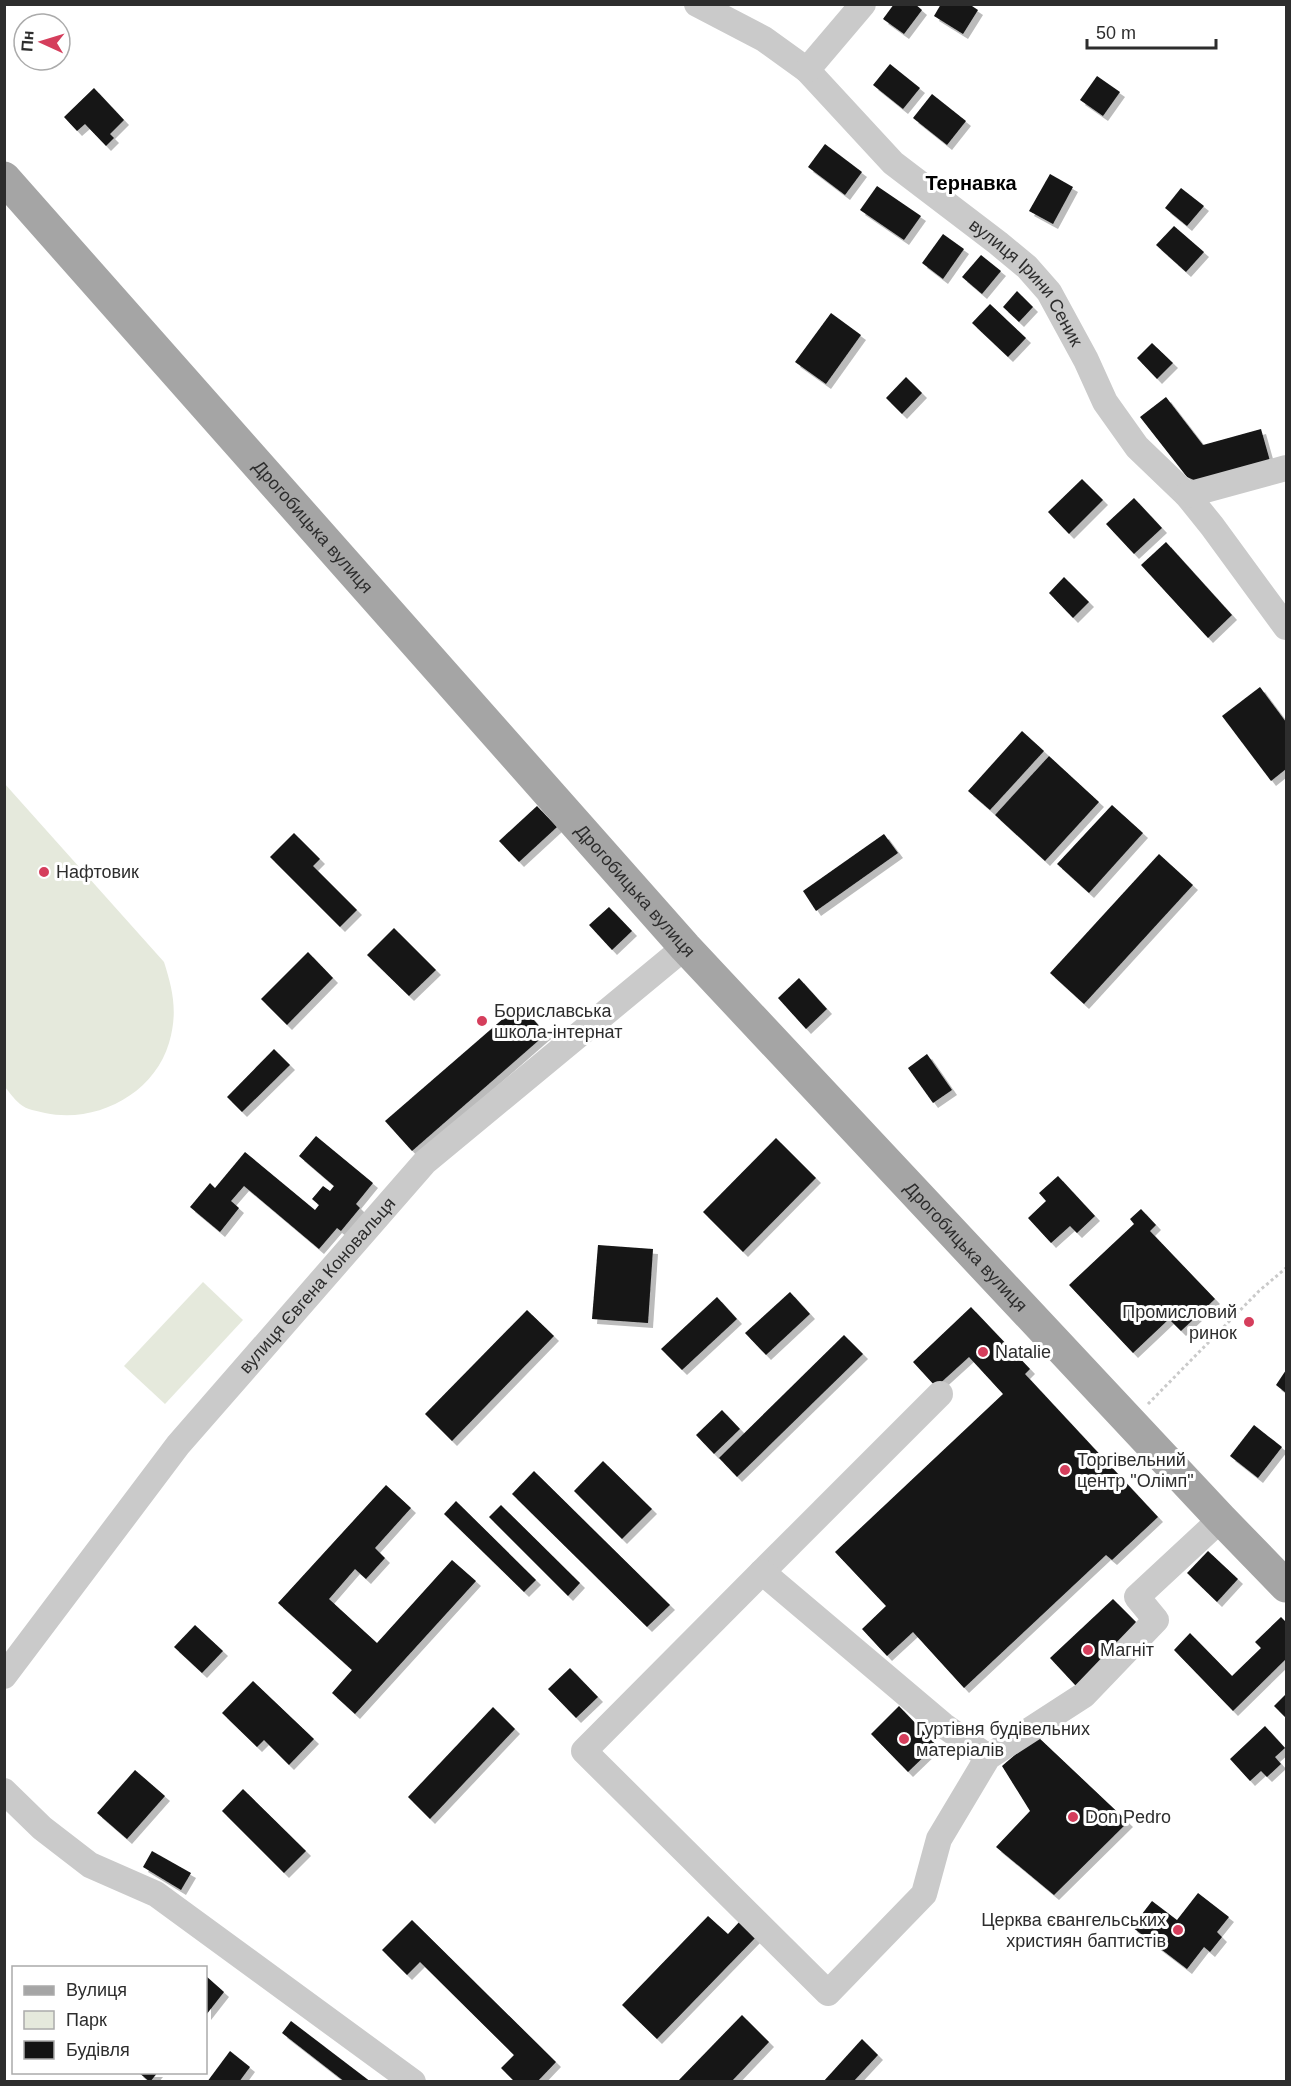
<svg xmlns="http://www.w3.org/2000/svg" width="1291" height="2086" font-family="Arial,sans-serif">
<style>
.green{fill:#e5e9dc}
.building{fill:#141414;filter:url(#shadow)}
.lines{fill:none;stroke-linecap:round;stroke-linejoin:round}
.path{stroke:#cacaca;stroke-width:3;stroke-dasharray:3 3;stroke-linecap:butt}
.minor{stroke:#cacaca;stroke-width:26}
.major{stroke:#a5a5a5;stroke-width:33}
.poi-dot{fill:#d53e5c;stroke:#fff;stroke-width:2}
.labels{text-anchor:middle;stroke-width:6;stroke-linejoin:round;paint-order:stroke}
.street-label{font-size:18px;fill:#2d2d2d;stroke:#fff}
.poi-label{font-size:18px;fill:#2d2d2d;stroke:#fff;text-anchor:start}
.neighbourhood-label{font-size:20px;font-weight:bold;fill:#000;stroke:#fff}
</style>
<defs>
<filter id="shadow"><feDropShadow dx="5" dy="5" stdDeviation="0" flood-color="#0004"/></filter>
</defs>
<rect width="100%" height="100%" fill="#fff"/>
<!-- green -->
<g class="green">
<path d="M4,783L164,962C173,990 178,1013 169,1043C154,1094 96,1124 45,1113C37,1111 27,1110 20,1104C14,1099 9,1092 5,1087Z"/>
<path d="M203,1282L243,1320L165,1404L124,1366Z"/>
</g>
<!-- building -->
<g class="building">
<path d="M894,4H915L922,10L904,34L883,19Z"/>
<path d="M941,4H969L978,10L963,34L934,16Z"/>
<path d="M890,64L920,88L903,109L873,85Z"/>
<path d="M1097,76L1120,92L1103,116L1080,100Z"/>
<path d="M94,88L124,120L110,134L114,138L106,146L85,124L77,131L64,117Z"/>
<path d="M932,94L966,121L947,145L913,118Z"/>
<path d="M825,144L862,172L845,195L808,167Z"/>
<path d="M1050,174L1073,187L1053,224L1029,211Z"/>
<path d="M877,186L921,216L904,240L860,210Z"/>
<path d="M1181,188L1204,206L1187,226L1165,208Z"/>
<path d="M1174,226L1204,252L1186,272L1156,245Z"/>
<path d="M943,234L964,249L943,279L922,263Z"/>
<path d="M981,255L1001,271L982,294L962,277Z"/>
<path d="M1017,291L1033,307L1019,322L1003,307Z"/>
<path d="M990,304L1026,338L1008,357L972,323Z"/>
<path d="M831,313L861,335L826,384L795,362Z"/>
<path d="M1152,343L1173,363L1157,379L1137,358Z"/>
<path d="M906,377L922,393L902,414L886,398Z"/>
<path d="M1166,397L1203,445L1261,429L1270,461L1196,481L1187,477L1140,417Z"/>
<path d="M1082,479L1103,500L1069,534L1048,512Z"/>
<path d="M1134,498L1162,528L1134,554L1106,524Z"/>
<path d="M1166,542L1232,615L1208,638L1141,565Z"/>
<path d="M1064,577L1089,602L1073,618L1049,593Z"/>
<path d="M1260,687L1286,722V769L1271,781L1222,716Z"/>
<path d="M1022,731L1044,751L990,810L968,791Z"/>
<path d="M1049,756L1099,802L1045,861L995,815Z"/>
<path d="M1112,805L1143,833L1089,893L1057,864Z"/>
<path d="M537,806L557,827L519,862L499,841Z"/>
<path d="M294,833L320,859L313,866L357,910L340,927L270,857Z"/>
<path d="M884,834L898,853L816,911L803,891Z"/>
<path d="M1159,854L1193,885L1084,1004L1050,973Z"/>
<path d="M609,907L632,931L612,950L589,925Z"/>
<path d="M394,928L436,970L409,996L367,955Z"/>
<path d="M308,952L333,978L287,1025L261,999Z"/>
<path d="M799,978L827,1009L806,1029L778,998Z"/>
<path d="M520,1004L546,1034L412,1151L385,1121Z"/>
<path d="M274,1049L290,1065L242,1112L227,1097Z"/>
<path d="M927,1054L952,1090L933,1103L908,1068Z"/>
<path d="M316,1136L373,1183L356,1204L360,1208L341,1231L337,1228L319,1249L244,1186L231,1201L239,1208L220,1232L190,1207L210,1183L215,1188L245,1152L315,1210L319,1205L312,1199L323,1186L330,1191L334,1186L299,1156Z"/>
<path d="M776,1138L816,1178L743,1252L703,1212Z"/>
<path d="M1058,1176L1095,1216L1077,1233L1070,1226L1051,1243L1028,1218L1046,1201L1039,1193Z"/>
<path d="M1141,1209L1156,1225L1150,1231L1215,1299L1181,1331L1169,1319L1133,1353L1069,1285L1134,1224L1130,1219Z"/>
<path d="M598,1245L653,1249L648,1323L592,1319Z"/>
<path d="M790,1292L810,1314L766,1355L745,1333Z"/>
<path d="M717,1297L737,1319L682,1370L661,1349Z"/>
<path d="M971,1307L1030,1369L1025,1374L1158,1517L1112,1560L1106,1555L964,1688L913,1632L887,1656L862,1629L886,1606L835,1552L1003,1394L969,1357L936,1387L913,1362Z"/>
<path d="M527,1310L554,1336L452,1441L425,1414Z"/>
<path d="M844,1335L863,1354L737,1477L719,1458Z"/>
<path d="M1286,1370V1393L1276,1385Z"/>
<path d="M722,1410L740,1429L714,1454L696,1435Z"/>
<path d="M1254,1425L1282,1447L1258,1478L1230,1456Z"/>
<path d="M603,1461L652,1509L622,1539L574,1491Z"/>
<path d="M534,1471L670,1605L647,1627L512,1494Z"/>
<path d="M386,1485L411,1508L375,1548L385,1558L366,1579L355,1569L329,1599L377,1643L452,1560L476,1581L355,1714L332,1693L352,1670L278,1603Z"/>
<path d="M456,1501L536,1580L524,1592L444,1514Z"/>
<path d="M501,1505L580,1583L568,1596L489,1517Z"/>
<path d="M1208,1551L1238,1579L1217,1602L1187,1573Z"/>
<path d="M1113,1599L1136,1622L1125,1641L1076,1686L1050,1658Z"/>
<path d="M1281,1617L1286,1622V1659L1233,1711L1174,1650L1190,1633L1232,1676L1261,1648L1255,1642Z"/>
<path d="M195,1625L223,1651L202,1673L174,1647Z"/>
<path d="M570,1668L598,1697L576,1718L548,1689Z"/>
<path d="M253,1681L314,1739L289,1765L264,1740L257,1747L222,1713Z"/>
<path d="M1286,1694V1718L1274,1706Z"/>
<path d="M899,1706L936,1745L908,1772L871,1734Z"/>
<path d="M493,1707L515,1729L430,1819L408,1797Z"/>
<path d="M1265,1726L1285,1748L1275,1757L1281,1764L1267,1777L1261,1771L1250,1781L1230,1759Z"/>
<path d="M1037,1736L1128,1822L1054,1895L996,1847L1030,1811L1002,1766Z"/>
<path d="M135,1770L165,1796L127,1839L97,1813Z"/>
<path d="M243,1789L306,1851L284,1873L222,1811Z"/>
<path d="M152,1851L191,1873L181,1890L143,1867Z"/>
<path d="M1198,1893L1229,1917L1217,1932L1222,1937L1210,1952L1204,1947L1187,1969L1132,1927L1152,1901L1177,1920Z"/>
<path d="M708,1916L728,1934L741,1920L757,1936L657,2039L622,2005Z"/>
<path d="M412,1920L556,2062L537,2082H515L501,2068L514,2055L420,1962L407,1975L382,1950Z"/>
<path d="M206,1976L224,1992L206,2015Z"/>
<path d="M742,2015L769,2042L731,2082H677Z"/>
<path d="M291,2021L371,2082H345L282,2033Z"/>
<path d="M862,2039L878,2055L853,2082H823Z"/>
<path d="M230,2051L250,2067L239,2082H207Z"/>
<path d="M138,2072H158L150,2082Z"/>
</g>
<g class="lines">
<!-- path -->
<path class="path" d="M1148,1404L1259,1291L1286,1268"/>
<!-- minor -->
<g class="minor">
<path id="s1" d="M697,4L764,39L807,70L893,163L998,243L1027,267L1049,292L1086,360L1105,402L1137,447L1187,495L1212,526L1286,627"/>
<path d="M807,70L863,4"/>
<path d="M1187,495L1286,468"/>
<path d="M762,1572L940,1394"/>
<path id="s2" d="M4,1676L178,1445L425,1162L685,947"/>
<path d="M988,1757L939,1839L924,1894L828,1993L584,1751L762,1572L943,1725L988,1757L1084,1695L1156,1620L1137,1597L1221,1519"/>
<path d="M4,1791L42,1828L90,1865L156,1894L413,2082"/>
</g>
<!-- major -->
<path class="major" id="s3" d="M4,178L685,947L1221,1519L1286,1586"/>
</g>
<!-- markers -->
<g class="poi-dot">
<circle cx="44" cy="872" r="6"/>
<circle cx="482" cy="1021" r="6"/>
<circle cx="1249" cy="1322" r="6"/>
<circle cx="983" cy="1352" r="6"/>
<circle cx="1065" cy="1470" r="6"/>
<circle cx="1088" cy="1650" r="6"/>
<circle cx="904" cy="1739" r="6"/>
<circle cx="1073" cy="1817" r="6"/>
<circle cx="1178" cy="1930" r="6"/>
</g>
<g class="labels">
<!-- street labels -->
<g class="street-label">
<text dy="6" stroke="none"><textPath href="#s1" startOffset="436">вулиця Ірини Сеник</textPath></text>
<text dy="6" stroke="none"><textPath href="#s3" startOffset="466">Дрогобицька вулиця</textPath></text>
<text dy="6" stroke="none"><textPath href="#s3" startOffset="952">Дрогобицька вулиця</textPath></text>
<text dy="6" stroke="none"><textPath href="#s3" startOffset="1438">Дрогобицька вулиця</textPath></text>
<text dy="6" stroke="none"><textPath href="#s2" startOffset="501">вулиця Євгена Коновальця</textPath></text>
</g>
<!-- poi labels -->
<g class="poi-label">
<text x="56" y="878">Нафтовик</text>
<text x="494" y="1017">Бориславська<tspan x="494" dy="21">школа-інтернат</tspan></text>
<text x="1237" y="1318" text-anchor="end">Промисловий<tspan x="1237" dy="21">ринок</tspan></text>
<text x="995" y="1358">Natalie</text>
<text x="1077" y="1466">Торгівельний<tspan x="1077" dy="21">центр "Олімп"</tspan></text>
<text x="1100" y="1656">Магніт</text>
<text x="916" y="1735">Гуртівня будівельних<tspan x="916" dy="21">матеріалів</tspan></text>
<text x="1085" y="1823">Don Pedro</text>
<text x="1166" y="1926" text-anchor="end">Церква євангельських<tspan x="1166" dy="21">християн баптистів</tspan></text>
</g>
<!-- neighbourhood labels -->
<g class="neighbourhood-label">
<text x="971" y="190">Тернавка</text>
</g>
</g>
<!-- border -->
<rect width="1291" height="2086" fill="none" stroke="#2d2d2d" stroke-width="12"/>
<!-- legend -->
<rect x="12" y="1966" width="195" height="108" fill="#ffffff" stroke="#ababab" stroke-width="1.5"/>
<rect x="24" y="1986" width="30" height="9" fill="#a5a5a5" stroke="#ababab" stroke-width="1.5"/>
<text x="66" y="1996" font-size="18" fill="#2d2d2d">Вулиця</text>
<rect x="24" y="2011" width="30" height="18" fill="#e5e9dc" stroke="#ababab" stroke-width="1.5"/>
<text x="66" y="2026" font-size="18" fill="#2d2d2d">Парк</text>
<rect x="24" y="2041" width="30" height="18" fill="#141414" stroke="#ababab" stroke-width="1.5"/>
<text x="66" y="2056" font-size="18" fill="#2d2d2d">Будівля</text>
<!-- north arrow -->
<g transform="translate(42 42) rotate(274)"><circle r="28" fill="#ffffff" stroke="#ababab" stroke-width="1.5"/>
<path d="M0-4.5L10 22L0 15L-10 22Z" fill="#d53e5c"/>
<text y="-9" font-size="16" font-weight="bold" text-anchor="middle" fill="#2d2d2d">Пн</text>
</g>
<!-- scale -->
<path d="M1087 39v9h129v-9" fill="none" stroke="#2d2d2d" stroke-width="3"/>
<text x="1096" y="39" font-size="18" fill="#2d2d2d" stroke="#ffffff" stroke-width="4.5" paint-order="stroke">50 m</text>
</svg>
